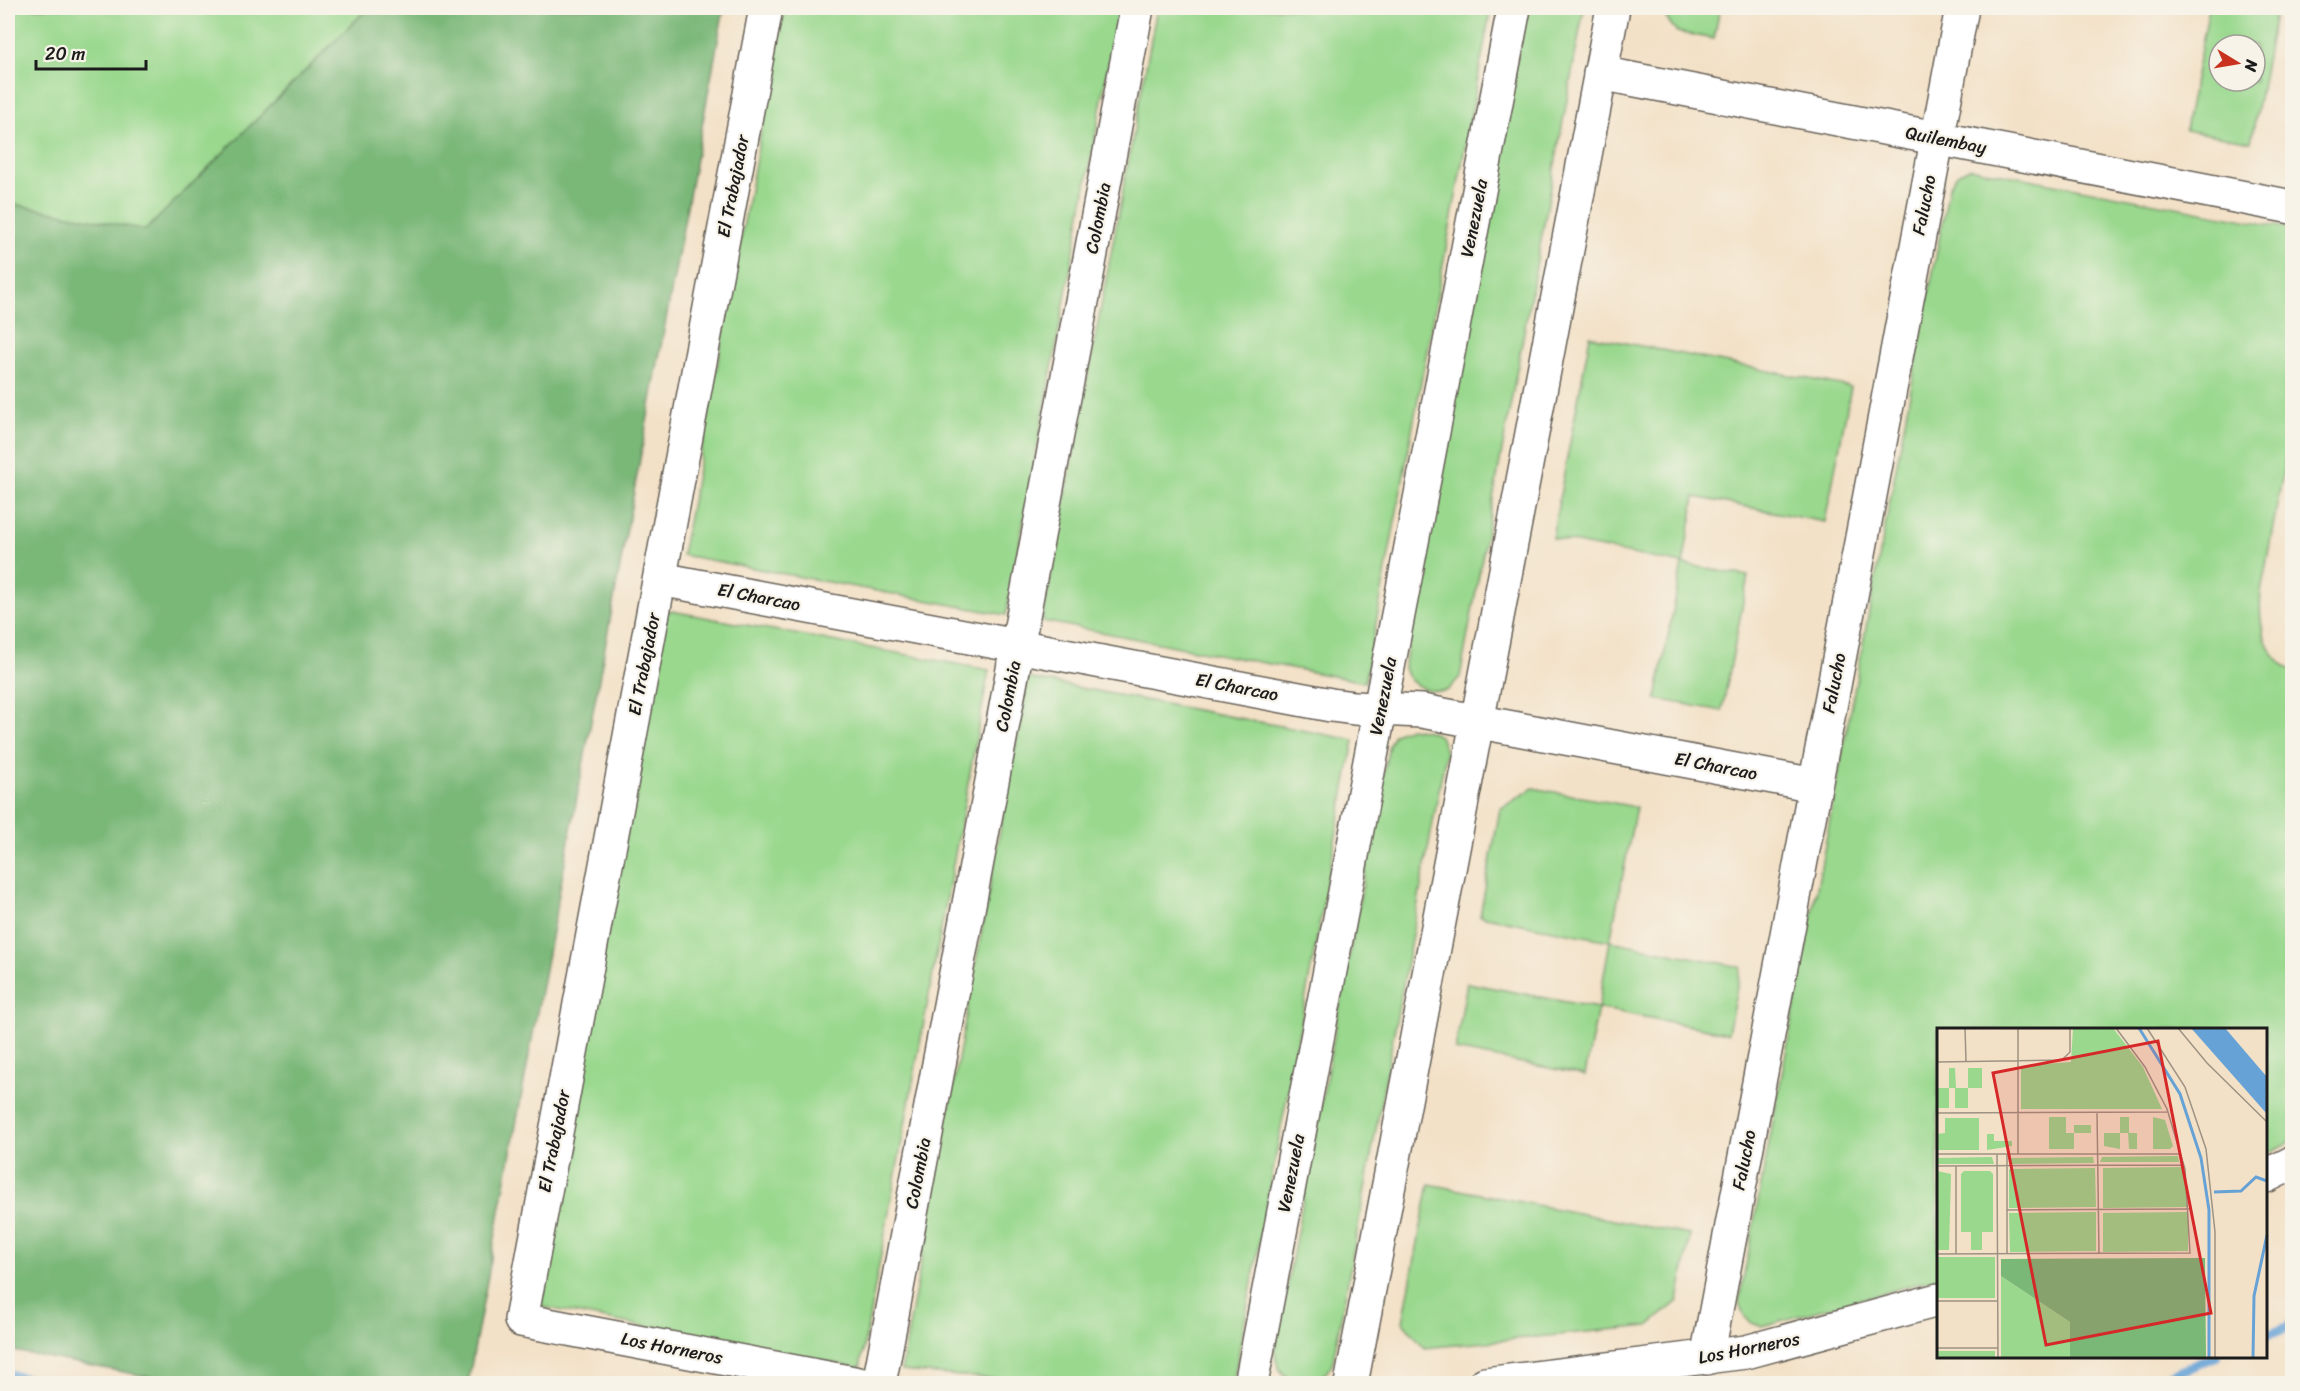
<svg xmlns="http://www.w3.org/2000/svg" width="2300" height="1391" font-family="Sriracha,sans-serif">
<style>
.green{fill:#99d88d;stroke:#5a7a54;stroke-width:1.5;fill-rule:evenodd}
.forest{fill:#7ab878;stroke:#4b6a4a;stroke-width:1.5}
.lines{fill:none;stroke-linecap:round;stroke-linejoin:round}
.stream{stroke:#66a2d6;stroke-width:10}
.street-casing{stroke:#676158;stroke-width:36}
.secondary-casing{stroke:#676158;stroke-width:36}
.street{stroke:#fff;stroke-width:33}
.secondary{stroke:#fff;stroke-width:33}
.labels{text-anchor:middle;stroke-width:4.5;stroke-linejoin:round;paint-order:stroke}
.street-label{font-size:18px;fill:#1c1c1c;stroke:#f7f3e8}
.inset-river{fill:none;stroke:#66a2d6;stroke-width:3}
.inset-road{fill:none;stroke:#9d9283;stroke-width:1.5}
.view{fill:#d62828;fill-opacity:0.15;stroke:#d62828;stroke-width:3}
.inset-edge{fill:none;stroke:#1c1c1c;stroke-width:3}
</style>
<rect width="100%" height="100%" fill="#f7f3e8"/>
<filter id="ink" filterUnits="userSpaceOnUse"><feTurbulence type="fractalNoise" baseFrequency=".0167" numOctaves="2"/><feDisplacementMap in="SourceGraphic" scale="12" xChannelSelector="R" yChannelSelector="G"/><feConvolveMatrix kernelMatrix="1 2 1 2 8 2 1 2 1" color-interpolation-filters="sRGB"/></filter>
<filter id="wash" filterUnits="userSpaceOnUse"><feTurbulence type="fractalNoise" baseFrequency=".008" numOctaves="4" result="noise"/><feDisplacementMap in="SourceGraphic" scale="24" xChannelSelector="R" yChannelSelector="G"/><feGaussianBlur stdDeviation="1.35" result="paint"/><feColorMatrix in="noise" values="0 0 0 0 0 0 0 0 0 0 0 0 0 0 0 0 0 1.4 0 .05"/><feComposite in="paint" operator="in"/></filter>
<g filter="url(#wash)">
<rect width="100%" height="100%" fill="#f3e1c7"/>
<!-- green -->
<g class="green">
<path d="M8,8H368L146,230L8,203Z"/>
<path d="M784,8H1119L1006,615L682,555Z"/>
<path d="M1157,8H1491L1365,682L1042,621Z"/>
<path d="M1526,8H1584L1460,677L1448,690C1431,694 1409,687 1404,668Z"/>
<path d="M1658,8H1720L1714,39L1677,32Z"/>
<path d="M2209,8H2276L2251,142L2185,130ZM2219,45H2255V81H2219Z"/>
<path d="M1970,168L2292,229V424L2261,592C2258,624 2263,653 2292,671V1141L2266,1154V1030H1938V1278L1762,1326C1748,1324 1742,1316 1739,1302L1949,187L1957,174Z"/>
<path d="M1590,336L1851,387L1825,522L1695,497L1683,564L1748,576L1722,711L1656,699L1682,564L1552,538Z"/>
<path d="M666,610L989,670L860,1368L538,1306Z"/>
<path d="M1028,678L1354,740L1233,1383L1058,1384L901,1371Z"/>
<path d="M1410,728L1429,731L1440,736L1446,752L1333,1361C1323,1391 1274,1391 1275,1349L1389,745L1394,734Z"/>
<path d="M1533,788L1636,807L1610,941L1741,967L1728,1033L1598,1008L1585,1075L1455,1050L1467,983L1598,1008L1610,941L1480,916L1500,809Z"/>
<path d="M1429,1184L1690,1235L1678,1301L1648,1326L1425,1348L1403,1322Z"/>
</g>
<!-- forest -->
<path class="forest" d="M368,8H724L468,1383H181L8,1350V203L146,230Z"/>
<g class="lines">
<!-- stream -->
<g class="stream">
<path d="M2266,1336L2292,1325"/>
<path d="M8,1375L50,1384"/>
<path d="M2151,1384L2216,1356"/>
</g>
</g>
</g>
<g filter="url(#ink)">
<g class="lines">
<!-- street casing -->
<g class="street-casing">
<g id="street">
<path d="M766,8L521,1320L859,1384"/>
<path d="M1600,73L2292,207"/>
<path d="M660,579L1331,705L1354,708L1422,711L1815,785"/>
<path d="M1707,1358L1962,8"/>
<path d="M879,1384L1137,8"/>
<path d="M1251,1384L1514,8"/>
</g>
</g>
<!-- secondary casing -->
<g class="secondary-casing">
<g id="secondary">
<path d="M2266,1176L2292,1163"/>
<path d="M1351,1384L1613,8"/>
<path d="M1485,1384L1746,1352L1938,1300"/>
</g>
</g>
<!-- street -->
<use href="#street" class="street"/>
<!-- secondary -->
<use href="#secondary" class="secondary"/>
</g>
</g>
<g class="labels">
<!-- street labels -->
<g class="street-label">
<text transform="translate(1946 140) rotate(11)" y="6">Quilembay</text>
<text transform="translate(733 186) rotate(-79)" y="6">El Trabajador</text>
<text transform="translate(1924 205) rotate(-79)" y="6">Falucho</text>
<text transform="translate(1098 218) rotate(-79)" y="6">Colombia</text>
<text transform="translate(1474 218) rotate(-79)" y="6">Venezuela</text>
<text transform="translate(759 597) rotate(11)" y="6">El Charcao</text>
<text transform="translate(644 664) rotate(-79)" y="6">El Trabajador</text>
<text transform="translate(1834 683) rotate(-79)" y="6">Falucho</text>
<text transform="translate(1237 687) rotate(11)" y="6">El Charcao</text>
<text transform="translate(1008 696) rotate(-79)" y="6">Colombia</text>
<text transform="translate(1383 696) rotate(-79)" y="6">Venezuela</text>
<text transform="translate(1716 766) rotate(11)" y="6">El Charcao</text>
<text transform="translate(554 1141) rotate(-79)" y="6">El Trabajador</text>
<text transform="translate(1744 1160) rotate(-79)" y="6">Falucho</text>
<text transform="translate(918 1173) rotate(-79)" y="6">Colombia</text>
<text transform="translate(1291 1173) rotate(-79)" y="6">Venezuela</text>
<text transform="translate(672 1348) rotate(11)" y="6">Los Horneros</text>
<text transform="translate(1749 1348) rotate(-11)" y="6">Los Horneros</text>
</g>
</g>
<!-- overview -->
<g transform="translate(1937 1028)">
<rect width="330" height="330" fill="#f3e1c7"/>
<path d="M136,0H176L206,39L225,81H84V38L134,34ZM12,40H18L19,60H31V40H45V60H31V80H18V60H12V80H0V60H12ZM112,89H129V105H137V97H154V105H137V121H112ZM183,89H192V105H200V121H192L191,105H183V121L167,118V105H183ZM216,89L228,92L236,118L233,121H216ZM8,90H42V122H0V106L8,105ZM50,106H57V113H75V118L50,122ZM241,128L242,134H163L165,129ZM55,129L57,136H0V130ZM156,129L157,135L73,136V130ZM246,139L251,179L166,180V140ZM158,140L159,179L72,180V141ZM0,143L14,146L12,222H0ZM27,143H53L56,146V204H45V222H34V204H24V146ZM159,184V223L73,224L72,185ZM251,184V223L166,224V185ZM0,229H58V270H0ZM64,248L133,294V330H64ZM0,323H58V330H0Z" fill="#99d88d"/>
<path d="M268,230L269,330H133V294L64,248V231Z" fill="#7ab878"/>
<path d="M254,0H288L330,49V86Z" fill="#66a2d6"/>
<path class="inset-river" d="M202,0L243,66L264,130L272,182V330M277,164L304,163L319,149L330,153M316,330L317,268L330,207"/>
<path class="inset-road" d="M28,0L29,33M81,0V126M210,0L248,59L269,121L278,204V330M241,0L270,35L330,94M0,34L125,32L133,24V0M160,84L162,226M0,85L230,84M0,126H244M60,126L61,330M70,126V226M0,138L247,137M19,138V226M70,182L253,181M0,226L253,225L248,141L230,81L208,39L179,0M0,273H61M0,320H61"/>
<path class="view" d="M221,13L274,285L109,317L56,45Z"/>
<rect width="330" height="330" class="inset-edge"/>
</g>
<!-- margin -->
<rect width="2300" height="1391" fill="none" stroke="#f7f3e8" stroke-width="30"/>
<!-- north arrow -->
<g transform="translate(2237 63) rotate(101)"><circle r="28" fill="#f7f3e8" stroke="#9f9d96" stroke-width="1.5"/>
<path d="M0-4.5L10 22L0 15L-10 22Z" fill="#c8321e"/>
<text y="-9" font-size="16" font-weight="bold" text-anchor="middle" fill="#1c1c1c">N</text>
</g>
<!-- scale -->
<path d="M36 60v9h110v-9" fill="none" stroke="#1c1c1c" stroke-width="3"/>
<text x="45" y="60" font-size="18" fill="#1c1c1c" stroke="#f7f3e8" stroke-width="4.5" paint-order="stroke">20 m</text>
</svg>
